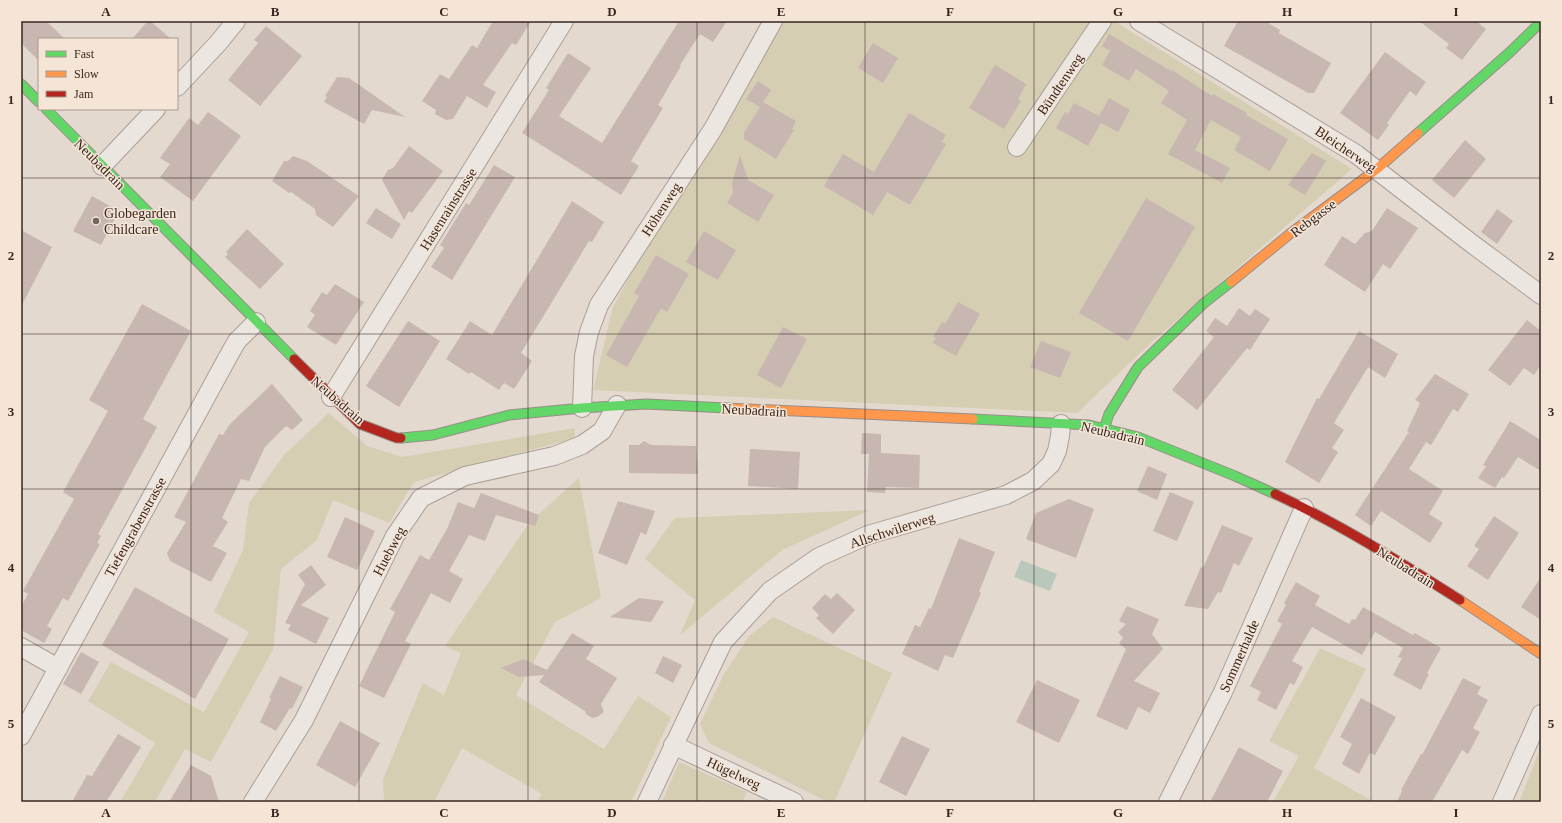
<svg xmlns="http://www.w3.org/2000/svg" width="1562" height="823" font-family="'Times New Roman',serif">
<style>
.green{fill:#d6ceb2}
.water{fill:#bac8bc}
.building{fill:#c7b7b0}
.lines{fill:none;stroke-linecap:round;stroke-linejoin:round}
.street-casing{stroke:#a99f98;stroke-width:20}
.fast-casing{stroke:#998e88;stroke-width:11}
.slow-casing{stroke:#998e88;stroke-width:11}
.jam-casing{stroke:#998e88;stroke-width:11}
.street{stroke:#ece6e0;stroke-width:18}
.fast{stroke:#63d668;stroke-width:9}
.slow{stroke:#ff974d;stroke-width:9}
.jam{stroke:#b3261e;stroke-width:9}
.grid{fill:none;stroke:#382620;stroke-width:1;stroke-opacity:0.55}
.poi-dot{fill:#74655d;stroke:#f4e5d6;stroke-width:1.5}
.labels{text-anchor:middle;stroke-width:3;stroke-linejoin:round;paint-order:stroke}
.street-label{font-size:14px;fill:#382620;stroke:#f4e5d6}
.poi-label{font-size:14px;fill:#382620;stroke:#f4e5d6;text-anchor:start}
.neatline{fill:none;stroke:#382620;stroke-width:1.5}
.grid-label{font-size:13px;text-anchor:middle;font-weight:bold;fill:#382620}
</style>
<rect width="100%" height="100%" fill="#e4d9cf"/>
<!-- green -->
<g class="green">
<path d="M781,21H1114L1352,169L1154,340L1077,413L593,390L613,307L740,80Z"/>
<path d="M329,413L367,446L402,457L575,428V438L414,482L389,523L333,500L317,540L281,569L273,650L211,762L185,749L155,802H120L155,743L88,701L111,662L204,712L249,632L214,612L243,550L249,503L285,454Z"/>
<path d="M579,478L601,598L555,622L516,695L604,749L638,696L671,717L631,802H537L542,794L462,748L434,802H384L383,779L423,683L444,695L461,653L445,646L529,523Z"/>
<path d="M870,510L782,550L680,635L695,600L645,559L675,518Z"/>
<path d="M773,617L892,673L834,802H828L709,743L700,724L724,674L749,636Z"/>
<path d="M1320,648L1366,669L1314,768L1374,802H1273L1299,756L1269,741Z"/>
<path d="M1541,747V802H1519Z"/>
<path d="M679,762L747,792L742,802H662Z"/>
</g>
<!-- water -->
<path class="water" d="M1021,560L1057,574L1050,591L1014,577Z"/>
<!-- building -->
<g class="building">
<path d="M21,21H46L65,39H39V61L21,43Z"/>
<path d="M148,21H150L171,39H132Z"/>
<path d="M493,21H531L516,45L512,43L483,85L496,92L487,108L467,96L453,119L446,120L435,114L436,110L422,101L440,74L449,79L472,45L477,48Z"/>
<path d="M679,21H727L713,42L700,34L680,65L681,66L658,105L663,108L631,161L639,166L621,195L522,133L549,90L546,88L568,53L591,68L559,116L602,143Z"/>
<path d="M1238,21H1265L1280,30L1279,33L1331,63L1314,93H1308L1224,46Z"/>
<path d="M1419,21H1476L1486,29L1462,60L1446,48L1449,44Z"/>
<path d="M266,26L302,56L260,106L228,80L258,43L254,40Z"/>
<path d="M1109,34L1171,71L1172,70L1212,96L1213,94L1247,113L1246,115L1288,139L1270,171L1234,150L1241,137L1211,120L1195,150L1230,168L1222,183L1168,154L1187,120L1161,103L1169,91L1136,69L1129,81L1102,65L1110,51L1102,46Z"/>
<path d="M873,43L898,58L883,83L858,68Z"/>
<path d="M1385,52L1426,82L1416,96L1410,91L1387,123L1389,125L1378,140L1340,113Z"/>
<path d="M995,65L1026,84L1018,99L1021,101L1004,129L969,108Z"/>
<path d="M337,77L349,78L405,117L372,110L364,124L324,102L327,97L325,96Z"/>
<path d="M758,81L771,90L763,102L796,121L792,129L794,130L776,159L744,139V133L760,107L746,99Z"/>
<path d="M1109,98L1130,110L1118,132L1101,123L1088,146L1056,128L1065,112L1068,114L1074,103L1099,116Z"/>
<path d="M208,112L241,136L193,201L160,177L170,164L160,158L189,118L198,125Z"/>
<path d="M909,113L946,135L942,142L946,144L910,205L887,192L873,215L824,186L843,154L874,172Z"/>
<path d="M1465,140L1486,159L1454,198L1432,180Z"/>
<path d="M409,146L443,171L412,213L409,211L404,220L382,180L388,170L393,168Z"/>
<path d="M1312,153L1326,161L1305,195L1288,185Z"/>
<path d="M740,155L748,180L774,195L758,222L727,203L733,193L732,183Z"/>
<path d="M293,156L307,161L359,196L333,227L316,215L315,209L291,192L289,193L272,181L284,161H288Z"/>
<path d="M494,165L515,177L452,280L431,267L444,248L440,245L466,203L469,205Z"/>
<path d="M92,196L119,211L101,245L73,231Z"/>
<path d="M1146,198L1195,227L1128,341L1079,313Z"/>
<path d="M572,201L604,222L592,242L589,241L521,353L532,361L514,389L504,383L499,390L471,372L469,374L446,359L470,321L492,335Z"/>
<path d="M376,208L401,224L392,239L366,223Z"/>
<path d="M1387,208L1418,228L1390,269L1383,264L1365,292L1324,265L1342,236L1355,244L1365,233L1372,231Z"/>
<path d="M1497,209L1513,221L1497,244L1481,232Z"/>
<path d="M247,229L284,264L260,289L225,257L228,254L226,252Z"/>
<path d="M21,230L52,247L21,307Z"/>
<path d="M704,231L736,250L718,280L686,262Z"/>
<path d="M656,255L689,274L667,312L661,308L627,367L606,355L639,296L634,293Z"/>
<path d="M335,284L364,302L336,345L307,327L315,315L310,311L322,292L327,295Z"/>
<path d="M958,302L980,314L956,356L933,343L936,338L933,337L942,322L945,324Z"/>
<path d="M142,304L191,331L143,419L157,427L98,534L101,536L97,543L100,544L68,601L63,598L47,626L52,629L44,643L21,630V607L28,594L23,591L74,499L63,492L108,411L89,400Z"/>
<path d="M1239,308L1250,316L1255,309L1270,319L1250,350L1247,348L1197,410L1172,390L1214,337L1206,331L1215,318L1227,326Z"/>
<path d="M1527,320L1541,331V365L1534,375L1524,368L1510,386L1488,370Z"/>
<path d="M408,321L440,341L399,407L366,386Z"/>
<path d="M783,327L807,339L781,388L757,375Z"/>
<path d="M1359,331L1398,354L1385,378L1368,367L1334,423L1344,430L1332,448L1338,452L1319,483L1285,462L1317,398L1319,399Z"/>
<path d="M1041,341L1071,352L1060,378L1030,367Z"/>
<path d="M1435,374L1469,394L1458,412L1453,409L1431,445L1426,442L1409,469L1443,491L1429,514L1443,523L1430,543L1381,511L1371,526L1355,515L1409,432L1407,431L1420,403L1415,400Z"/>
<path d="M272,384L303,420L292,430L286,426L265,447L249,481L241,479L222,518L228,522L213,546L227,553L211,582L170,561L167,553L186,522L174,517L219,434L223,435L230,424Z"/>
<path d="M1510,421L1541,440V471L1518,457L1504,478L1502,477L1495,488L1478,478L1486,466L1483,465Z"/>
<path d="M862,433L881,434V453L920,455L919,488L886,487L885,493L867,492L869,454H861Z"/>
<path d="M644,441L651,445L696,446L698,474L629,473V445H639Z"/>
<path d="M750,449L800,452L798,489L748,486Z"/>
<path d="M1148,466L1167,474L1157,500L1137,491Z"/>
<path d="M1170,492L1194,502L1177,541L1153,531Z"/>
<path d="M481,493L539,515L535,526L496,515L485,541L469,535L449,571L463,579L450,603L431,593L405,641L411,644L384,698L359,686L395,612L390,609L420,555L429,560L447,529L458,502L474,508Z"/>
<path d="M1069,499L1094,509L1076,558L1026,539L1036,513Z"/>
<path d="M618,501L655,511L646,535L641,532L627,565L598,553Z"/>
<path d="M1494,516L1519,533L1488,580L1467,566L1479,549L1474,546Z"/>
<path d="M345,517L375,531L357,570L327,557Z"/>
<path d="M1222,525L1253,538L1239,566L1234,563L1221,593L1218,592L1208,609L1184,606L1201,567L1203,568Z"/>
<path d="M959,538L995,552L979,592L981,593L953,658L945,655L938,671L902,654L915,625L920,627L929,608L931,609Z"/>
<path d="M311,565L326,585L301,605L329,618L316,644L288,630L291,625L285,623L305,584L298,575Z"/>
<path d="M1541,577V620L1521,607Z"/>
<path d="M1296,582L1320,596L1315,605L1349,624L1352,619L1355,620L1363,607L1413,635L1415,633L1441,648L1427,673L1429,674L1421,690L1393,675L1402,658L1398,657L1403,648L1375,632L1362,655L1312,627L1292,661L1303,667L1294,685L1290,683L1276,710L1257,700L1261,692L1250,686L1282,624L1277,621L1286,605L1284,603Z"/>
<path d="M135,587L229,639L195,699L102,645Z"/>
<path d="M837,593L855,610L833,634L816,618L819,615L812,608L825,594L831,599Z"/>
<path d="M639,598L664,601L651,622L610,617Z"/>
<path d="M1127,606L1159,619L1152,634L1163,649L1134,681L1160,693L1150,713L1138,707L1127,730L1096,716L1126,649L1119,643L1123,638L1118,632L1126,624L1119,621Z"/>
<path d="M572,633L594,646L586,659L617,678L601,704L604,712L597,717L592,718L586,714L585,711L539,682L544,675L519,677L501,668L523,659L547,670Z"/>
<path d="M81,652L99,662L81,694L63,684Z"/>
<path d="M663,656L682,665L673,683L655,673Z"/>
<path d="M280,676L303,687L292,709L290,708L276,731L260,722L271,699L269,698Z"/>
<path d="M1463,678L1481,687L1477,694L1488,700L1473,728L1480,732L1468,754L1462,750L1432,802H1397L1402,791L1401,790L1421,754L1422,755Z"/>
<path d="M1037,680L1080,700L1059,743L1016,722Z"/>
<path d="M1361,698L1396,717L1375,755L1370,753L1359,774L1342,764L1352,744L1340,737Z"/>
<path d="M340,721L380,743L355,787L316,765Z"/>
<path d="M118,734L141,747L106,802H72L87,775L92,776Z"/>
<path d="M902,736L930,749L906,796L879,782Z"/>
<path d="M1239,747L1283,771L1267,802H1210Z"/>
<path d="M191,765L211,776L219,802H169Z"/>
</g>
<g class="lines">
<!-- street casing -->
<g class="street-casing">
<g id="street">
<path d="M1139,21L1356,154L1471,243L1541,295"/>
<path d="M177,87L219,42L236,21"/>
<path d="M1017,147L1102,21"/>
<path d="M102,166L156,109"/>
<path d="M331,397L564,21"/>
<path d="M582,408L584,356L589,332L599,305L713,129L773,21"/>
<path d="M21,647L58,668"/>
<path d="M21,736L229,355L237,341L256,322"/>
<path d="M673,745L794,802"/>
<path d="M253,802L304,720L395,536L421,498L465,476L554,456L582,445L602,431L617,405"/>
<path d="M647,802L723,642L770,591L819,557L868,535L1006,495L1033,481L1051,464L1057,451L1060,436L1061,424"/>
<path d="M1168,802L1223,692L1304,508"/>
<path d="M1502,802L1541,714"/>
</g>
</g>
<!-- fast casing -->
<g class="fast-casing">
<g id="fast">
<path d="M21,84L39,102"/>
<path d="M46,109L294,359"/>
<path d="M1418,133L1509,53L1541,22"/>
<path d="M973,419L1089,425L1138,437L1235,476L1275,494"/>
<path d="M1104,429L1109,414L1138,367L1203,304L1231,282"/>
<path d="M401,438L433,435L509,415L582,408L646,404L726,408"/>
</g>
</g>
<!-- slow casing -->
<g class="slow-casing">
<g id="slow">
<path d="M1231,282L1291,233L1377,169L1418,133"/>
<path d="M726,408L973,419"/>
<path d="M1460,600L1541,654"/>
</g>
</g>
<!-- jam casing -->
<g class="jam-casing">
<g id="jam">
<path d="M294,359L360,424L397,438H401"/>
<path d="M1275,494C1340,524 1400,562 1460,600"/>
</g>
</g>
<!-- street -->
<use href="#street" class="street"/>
<!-- fast -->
<use href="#fast" class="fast"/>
<!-- slow -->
<use href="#slow" class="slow"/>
<!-- jam -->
<use href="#jam" class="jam"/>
</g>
<!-- grid -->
<path class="grid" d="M191,21V802M359,21V802M528,21V802M697,21V802M865,21V802M1034,21V802M1203,21V802M1371,21V802M21,178H1541M21,334H1541M21,489H1541M21,645H1541"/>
<!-- markers -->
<circle class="poi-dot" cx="96" cy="221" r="4"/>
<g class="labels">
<!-- street labels -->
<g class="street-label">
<text transform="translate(1060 84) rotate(-56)" y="5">Bündtenweg</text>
<text transform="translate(1346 149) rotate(34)" y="5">Bleicherweg</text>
<text transform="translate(100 164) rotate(45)" y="5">Neubadrain</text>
<text transform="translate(448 209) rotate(-58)" y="5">Hasenrainstrasse</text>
<text transform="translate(661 209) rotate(-57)" y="5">Höhenweg</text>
<text transform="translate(1313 218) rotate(-37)" y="5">Rebgasse</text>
<text transform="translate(338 400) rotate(41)" y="5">Neubadrain</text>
<text transform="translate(754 410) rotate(3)" y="5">Neubadrain</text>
<text transform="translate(1113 433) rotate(13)" y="5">Neubadrain</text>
<text transform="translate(135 527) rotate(-61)" y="5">Tiefengrabenstrasse</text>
<text transform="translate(892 530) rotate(-18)" y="5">Allschwilerweg</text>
<text transform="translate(389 551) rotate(-62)" y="5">Huebweg</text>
<text transform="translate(1406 567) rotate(32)" y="5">Neubadrain</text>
<text transform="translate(1239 656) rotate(-66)" y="5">Sommerhalde</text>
<text transform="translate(734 773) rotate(25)" y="5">Hügelweg</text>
</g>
<!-- poi labels -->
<g class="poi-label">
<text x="104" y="218">Globegarden<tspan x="104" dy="16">Childcare</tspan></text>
</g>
</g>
<!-- border -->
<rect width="1562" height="823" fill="none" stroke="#f4e5d6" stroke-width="44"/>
<!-- legend -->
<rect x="38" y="38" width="140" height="72" fill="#f4e5d6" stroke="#a9998d"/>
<rect x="46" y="51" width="20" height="6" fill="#63d668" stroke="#a9998d"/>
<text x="74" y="58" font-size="12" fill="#382620">Fast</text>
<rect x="46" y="71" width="20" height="6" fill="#ff974d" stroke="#a9998d"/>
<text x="74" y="78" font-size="12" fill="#382620">Slow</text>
<rect x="46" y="91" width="20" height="6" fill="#b3261e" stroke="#a9998d"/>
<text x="74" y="98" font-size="12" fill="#382620">Jam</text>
<rect x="22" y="22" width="1518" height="779" class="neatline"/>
<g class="grid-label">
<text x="106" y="16">A</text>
<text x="275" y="16">B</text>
<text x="444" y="16">C</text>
<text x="612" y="16">D</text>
<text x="781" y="16">E</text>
<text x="950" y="16">F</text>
<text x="1118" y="16">G</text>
<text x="1287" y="16">H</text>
<text x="1456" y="16">I</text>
<text x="11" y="104">1</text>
<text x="1551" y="104">1</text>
<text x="11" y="260">2</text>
<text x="1551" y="260">2</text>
<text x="11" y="416">3</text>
<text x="1551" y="416">3</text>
<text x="11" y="572">4</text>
<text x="1551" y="572">4</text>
<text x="11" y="728">5</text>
<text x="1551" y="728">5</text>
<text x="106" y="817">A</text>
<text x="275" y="817">B</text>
<text x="444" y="817">C</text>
<text x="612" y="817">D</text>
<text x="781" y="817">E</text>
<text x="950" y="817">F</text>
<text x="1118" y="817">G</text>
<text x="1287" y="817">H</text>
<text x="1456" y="817">I</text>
</g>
</svg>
